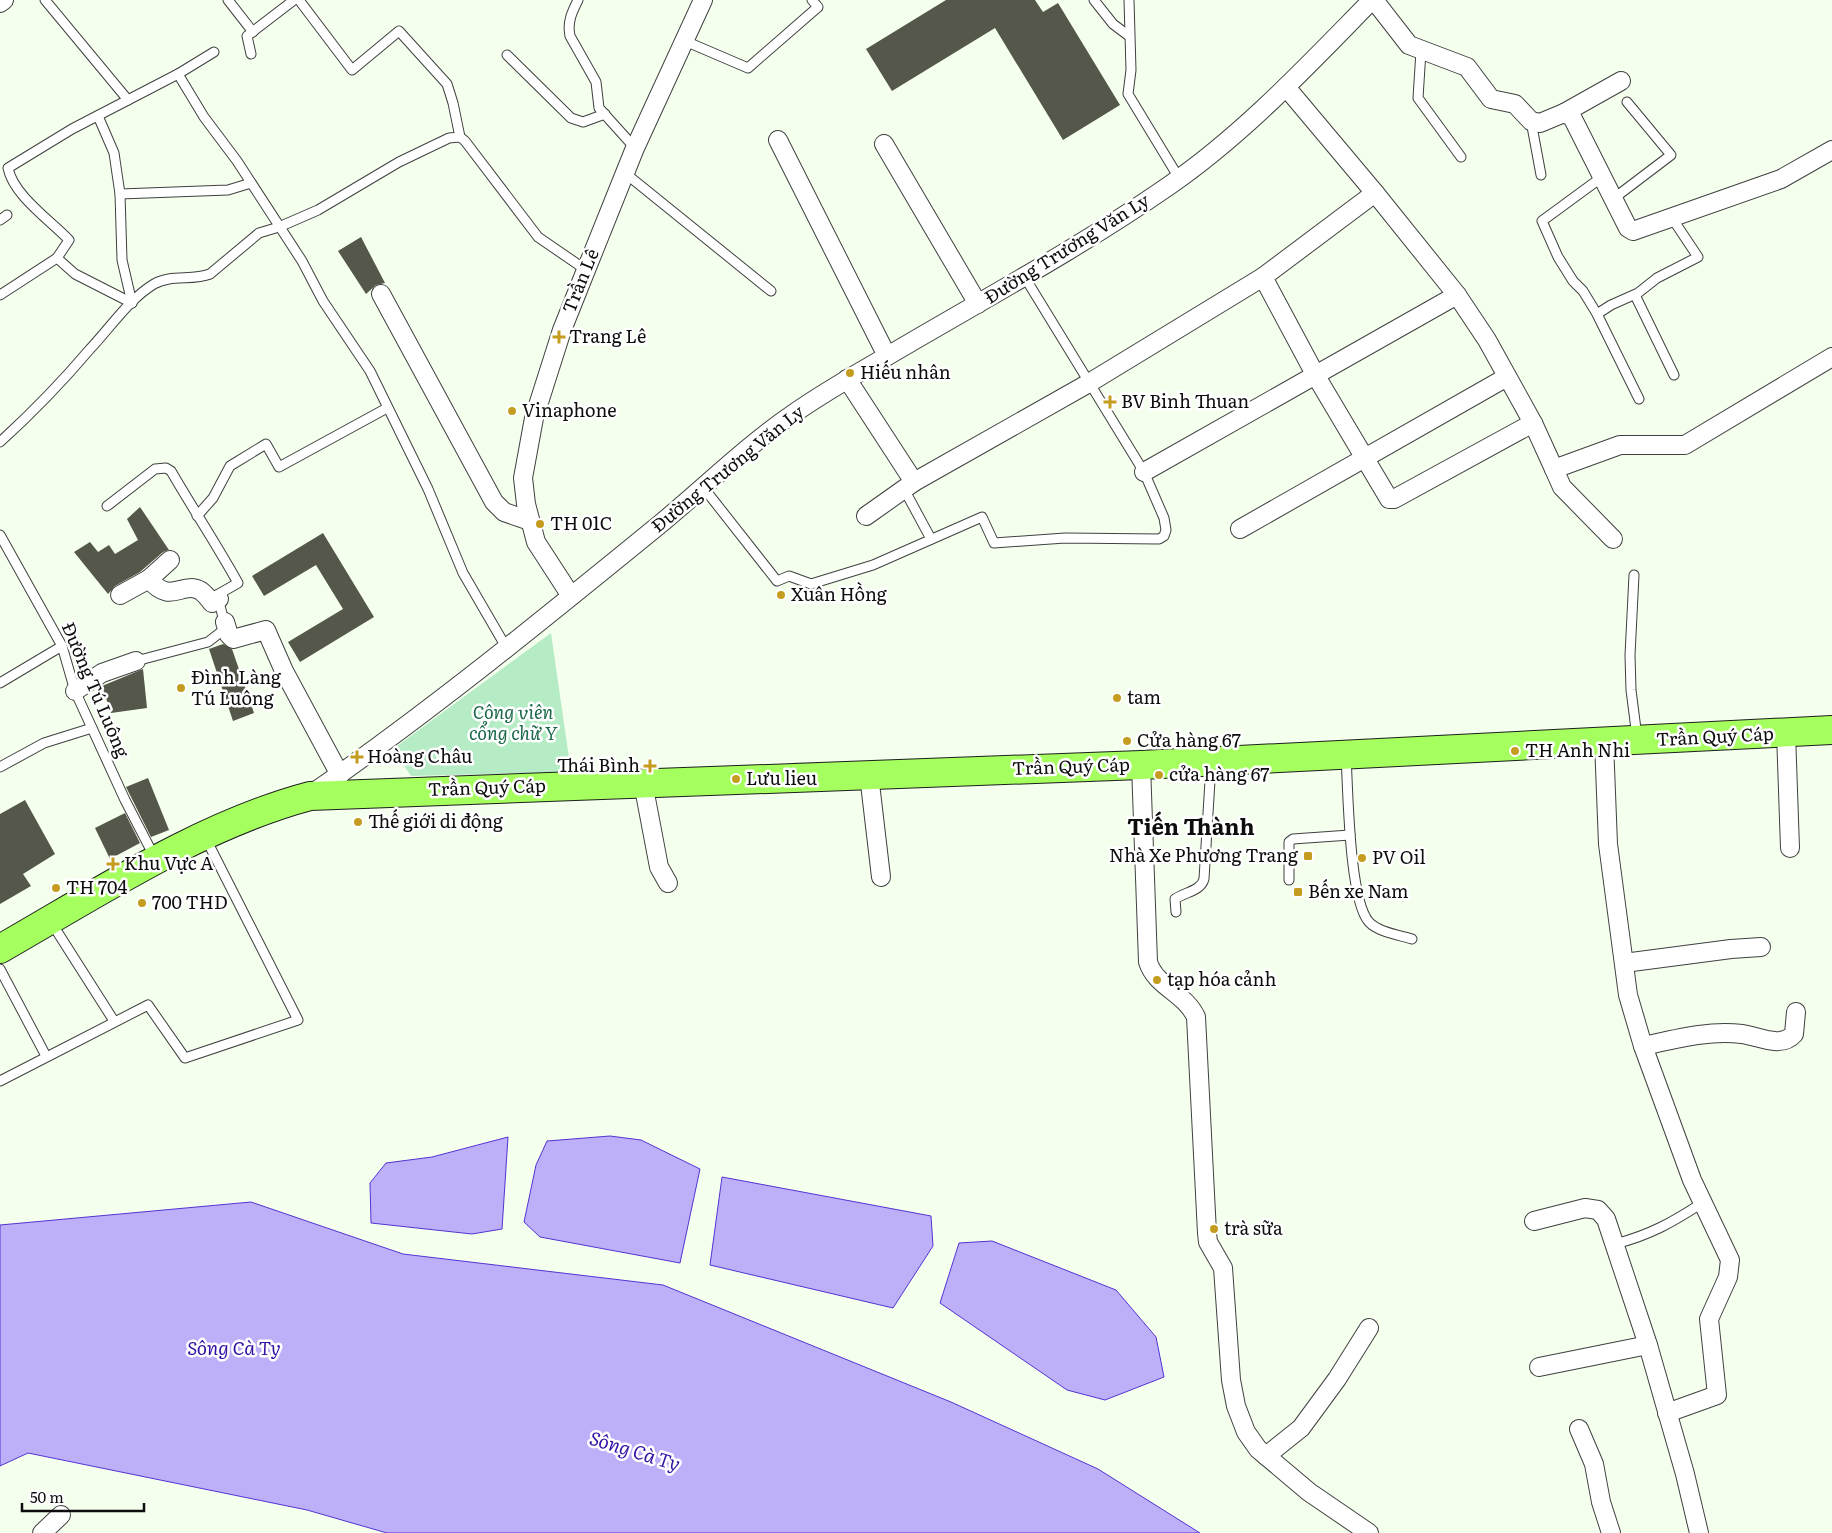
<svg xmlns="http://www.w3.org/2000/svg" width="1832" height="1533" font-family="Literata,serif">
<style>
.green{fill:#b5ebc5}
.water{fill:#bdb0f9;stroke:#5433d3}
.building{fill:#545749}
.lines{fill:none;stroke-linecap:round;stroke-linejoin:round}
.lane-casing{stroke:#404040;stroke-width:11}
.street-casing{stroke:#404040;stroke-width:20}
.primary-casing{stroke:#1e1e1e;stroke-width:30}
.lane{stroke:#fff;stroke-width:9}
.street{stroke:#fff;stroke-width:18}
.primary{stroke:#a5ff5e;stroke-width:28}
.poi-dot{fill:#c49c1f;stroke:#fff;stroke-width:2}
.labels{text-anchor:middle;stroke-width:5;stroke-linejoin:round;paint-order:stroke}
.street-label{font-size:18px;fill:#0d0d0d;stroke:#fff}
.poi-label{font-size:18px;fill:#0d0d0d;stroke:#fff;text-anchor:start}
.park-label{font-size:18px;font-style:italic;fill:#1a6849;stroke:#fff}
.water-label{font-size:19px;font-style:italic;fill:#3411a5;stroke:#fff}
.district-label{font-size:22px;font-weight:bold;fill:#0d0d0d;stroke:#fff}
</style>
<rect width="100%" height="100%" fill="#f4ffee"/>
<!-- green -->
<path class="green" d="M551,633L571,772L411,776L393,749Z"/>
<!-- water -->
<g class="water">
<path d="M610,1136L641,1140L700,1169L680,1263L540,1237L524,1222L536,1165L547,1141Z"/>
<path d="M508,1137L502,1229L472,1234L371,1223L370,1183L386,1163L432,1157Z"/>
<path d="M722,1177L931,1216L933,1246L893,1308L710,1265Z"/>
<path d="M251,1202L403,1254L663,1285L951,1402L1098,1469L1200,1533H387L307,1510L28,1453L0,1466V1225Z"/>
<path d="M992,1241L1116,1290L1156,1337L1164,1377L1105,1400L1067,1390L940,1303L959,1243Z"/>
</g>
<!-- building -->
<g class="building">
<path d="M946,0H1035L1043,12L1058,3L1120,105L1063,140L995,28L892,91L866,49Z"/>
<path d="M361,237L385,283L376,285L366,294L338,251Z"/>
<path d="M140,507L169,550L163,552L140,572L115,586L108,594L74,552L90,542L98,552L109,545L115,554L138,540L127,519Z"/>
<path d="M323,533L374,617L300,662L288,642L343,609L316,565L264,596L252,576Z"/>
<path d="M223,644L232,649L254,713L233,721L209,649Z"/>
<path d="M143,669L147,708L111,713L102,686Z"/>
<path d="M148,778L169,830L151,837L126,787Z"/>
<path d="M25,800L55,854L23,874L31,886L0,904V814Z"/>
<path d="M125,813L140,843L110,859L95,828Z"/>
</g>
<g class="lines">
<!-- lane casing -->
<g class="lane-casing">
<g id="lane">
<path d="M45,0L128,100"/>
<path d="M228,0L253,32"/>
<path d="M299,0L352,70L399,31L447,84L453,103L460,137"/>
<path d="M578,0C572,12 567,22 570,36L596,82L599,108L635,148"/>
<path d="M1094,0L1113,24L1129,36"/>
<path d="M1129,0L1131,70L1128,94L1179,178"/>
<path d="M685,41L748,68L818,7L812,0"/>
<path d="M1421,51L1418,98L1461,157"/>
<path d="M251,54L247,36L294,0"/>
<path d="M507,55L571,118L583,122L605,114"/>
<path d="M178,74L204,117L237,161L302,261L323,301L370,371L428,489L463,573L506,647"/>
<path d="M98,116L114,153L120,194L122,260L132,303"/>
<path d="M1531,121L1541,175"/>
<path d="M625,173L771,291"/>
<path d="M1602,177L1542,221L1558,257L1573,281L1583,291L1597,314L1611,305L1638,293L1657,278L1698,257L1672,218"/>
<path d="M120,194L228,190L251,183"/>
<path d="M1613,199L1671,155L1627,102"/>
<path d="M0,220L7,215"/>
<path d="M57,258L69,240C51,221 13,195 8,168L72,129L178,74L214,52"/>
<path d="M0,295L57,258L75,274L132,303"/>
<path d="M1635,295L1674,375"/>
<path d="M1597,314L1639,399"/>
<path d="M0,442C32,413 62,382 90,349C110,328 129,299 154,284C171,274 192,281 210,274L259,233L279,227L318,210L399,162L449,138L460,137L465,141L538,237L586,270"/>
<path d="M703,487L777,581L789,576L811,584L873,565L982,517L994,543L1065,538L1159,539L1164,536L1166,530L1164,518L1144,472L1024,276"/>
<path d="M904,489L931,539"/>
<path d="M107,506L155,469L166,468L171,471C193,509 217,545 238,583L217,595L226,628L208,642L136,661"/>
<path d="M197,516L213,498L230,466L266,444L279,467L387,408"/>
<path d="M0,535L62,646L75,691L125,800L155,858"/>
<path d="M1634,575L1630,655L1631,690L1637,737"/>
<path d="M0,683L62,646"/>
<path d="M1346,756C1348,789 1349,900 1369,922C1378,932 1399,935 1412,939"/>
<path d="M0,767L44,743L92,728"/>
<path d="M1289,880V842L1293,839L1350,835"/>
<path d="M1176,912L1175,899C1185,892 1201,891 1204,879L1211,764"/>
<path d="M51,922L114,1021"/>
<path d="M0,969L46,1056"/>
<path d="M0,1081L148,1005L185,1058L298,1020L206,839"/>
<path d="M1615,1244C1650,1235 1673,1222 1702,1203"/>
</g>
</g>
<!-- street casing -->
<g class="street-casing">
<g id="street">
<path d="M1374,0L1409,45L1467,67L1491,99L1515,104L1531,121L1540,123L1564,113L1572,117L1628,228L1633,231L1781,179L1832,150"/>
<path d="M0,3L4,0"/>
<path d="M1286,87L1375,193L1457,295L1487,340L1533,423L1554,469L1620,445H1685L1832,357"/>
<path d="M1564,113L1621,81"/>
<path d="M778,140L887,356"/>
<path d="M884,144L978,304"/>
<path d="M1263,277L1316,376L1389,499H1394L1533,423"/>
<path d="M381,294L494,502L504,512L530,521"/>
<path d="M847,379L914,482"/>
<path d="M1554,469L1562,487L1613,539"/>
<path d="M1144,472L1457,295"/>
<path d="M866,516L914,482L1089,383L1263,277L1375,193"/>
<path d="M1240,529L1507,377"/>
<path d="M149,579L170,560"/>
<path d="M120,595L149,579C171,606 182,580 201,591C205,594 209,599 212,603L219,599"/>
<path d="M571,596L536,542L526,504L523,478L534,418L562,330L586,270L635,148L703,0"/>
<path d="M225,622L229,635L233,639L266,630L284,671L340,775"/>
<path d="M75,691L102,673L136,661"/>
<path d="M1786,733L1790,848"/>
<path d="M1604,742L1608,844L1628,995L1643,1046L1692,1180L1730,1260L1728,1277L1709,1319L1717,1395L1667,1413"/>
<path d="M1141,765L1148,962C1156,987 1185,993 1196,1017L1207,1233L1208,1242L1223,1268L1231,1380L1236,1406L1246,1432L1258,1449L1309,1492L1369,1533"/>
<path d="M869,775L881,877"/>
<path d="M643,783L659,867L668,883"/>
<path d="M310,795C431,711 545,618 659,525C704,488 745,447 793,414C831,387 873,365 913,341C999,291 1088,242 1170,185C1245,133 1308,65 1372,0"/>
<path d="M1624,963L1731,949L1761,947"/>
<path d="M1643,1046C1676,1039 1708,1030 1742,1034C1758,1036 1781,1049 1794,1034L1796,1012"/>
<path d="M1534,1221L1585,1208L1598,1210L1606,1219L1648,1345L1685,1474L1699,1533"/>
<path d="M1539,1367L1648,1345"/>
<path d="M1579,1429L1594,1464L1601,1502L1611,1533"/>
<path d="M1266,1456L1301,1428L1337,1379L1369,1328"/>
<path d="M42,1533L61,1515"/>
</g>
</g>
<!-- primary casing -->
<g class="primary-casing">
<path id="primary" d="M0,949C98,893 201,825 310,796L1141,765L1832,730"/>
</g>
<!-- lane -->
<use href="#lane" class="lane"/>
<!-- street -->
<use href="#street" class="street"/>
<!-- primary -->
<use href="#primary" class="primary"/>
</g>
<!-- markers -->
<g class="poi-dot">
<path d="M556.5 329.5h5v5h5v5h-5v5h-5v-5h-5v-5h5z"/>
<circle cx="850" cy="373" r="5"/>
<path d="M1107.5 394.5h5v5h5v5h-5v5h-5v-5h-5v-5h5z"/>
<circle cx="512" cy="411" r="5"/>
<circle cx="540" cy="524" r="5"/>
<circle cx="781" cy="595" r="5"/>
<circle cx="181" cy="688" r="5"/>
<circle cx="1117" cy="698" r="5"/>
<circle cx="1127" cy="741" r="5"/>
<circle cx="1515" cy="751" r="5"/>
<path d="M354.5 749.5h5v5h5v5h-5v5h-5v-5h-5v-5h5z"/>
<path d="M647.5 758.5h5v5h5v5h-5v5h-5v-5h-5v-5h5z"/>
<circle cx="1159" cy="775" r="5"/>
<circle cx="736" cy="779" r="5"/>
<circle cx="358" cy="822" r="5"/>
<rect x="1303" y="851" width="10" height="10" rx="2.5"/>
<circle cx="1362" cy="858" r="5"/>
<path d="M110.5 856.5h5v5h5v5h-5v5h-5v-5h-5v-5h5z"/>
<circle cx="56" cy="888" r="5"/>
<rect x="1293" y="887" width="10" height="10" rx="2.5"/>
<circle cx="142" cy="903" r="5"/>
<circle cx="1157" cy="980" r="5"/>
<circle cx="1214" cy="1229" r="5"/>
</g>
<g class="labels">
<!-- street labels -->
<g class="street-label">
<text transform="translate(1067 249) rotate(-32)" y="6">Đường Trương Văn Ly</text>
<text transform="translate(581 281) rotate(-68)" y="6">Trần Lê</text>
<text transform="translate(728 469) rotate(-39)" y="6">Đường Trương Văn Ly</text>
<text transform="translate(95 690) rotate(67)" y="6">Đường Tú Luông</text>
<text transform="translate(1715 737) rotate(-3)" y="6">Trần Quý Cáp</text>
<text transform="translate(1071 767) rotate(-2)" y="6">Trần Quý Cáp</text>
<text transform="translate(487 788) rotate(-2)" y="6">Trần Quý Cáp</text>
</g>
<!-- poi labels -->
<g class="poi-label">
<text x="569" y="343">Trang Lê</text>
<text x="860" y="379">Hiếu nhân</text>
<text x="1121" y="408">BV Binh Thuan</text>
<text x="522" y="417">Vinaphone</text>
<text x="550" y="530">TH 01C</text>
<text x="791" y="601">Xuân Hồng</text>
<text x="191" y="684">Đình Làng<tspan x="191" dy="21">Tú Luông</tspan></text>
<text x="1127" y="704">tam</text>
<text x="1137" y="747">Cửa hàng 67</text>
<text x="1525" y="757">TH Anh Nhi</text>
<text x="367" y="763">Hoàng Châu</text>
<text x="640" y="772" text-anchor="end">Thái Bình</text>
<text x="1169" y="781">cửa hàng 67</text>
<text x="746" y="785">Lưu lieu</text>
<text x="368" y="828">Thế giới di động</text>
<text x="1298" y="862" text-anchor="end">Nhà Xe Phương Trang</text>
<text x="1372" y="864">PV Oil</text>
<text x="124" y="870">Khu Vực A</text>
<text x="66" y="894">TH 704</text>
<text x="1308" y="898">Bến xe Nam</text>
<text x="152" y="909">700 THD</text>
<text x="1167" y="986">tạp hóa cảnh</text>
<text x="1224" y="1235">trà sữa</text>
</g>
<!-- park labels -->
<g class="park-label">
<text x="513" y="719">Công viên<tspan x="513" dy="21">cổng chữ Y</tspan></text>
</g>
<!-- water labels -->
<g class="water-label">
<text x="234" y="1355">Sông Cà Ty</text>
<text transform="translate(635 1451) rotate(17)" y="7">Sông Cà Ty</text>
</g>
<!-- district labels -->
<g class="district-label">
<text x="1191" y="835">Tiến Thành</text>
</g>
</g>
<!-- scale -->
<path d="M22 1503v8h122v-8" fill="none" stroke="#0d0d0d" stroke-width="2.5"/>
<text x="30" y="1503" font-size="15" fill="#0d0d0d" stroke="#ffffff" stroke-width="4" paint-order="stroke">50 m</text>
</svg>
